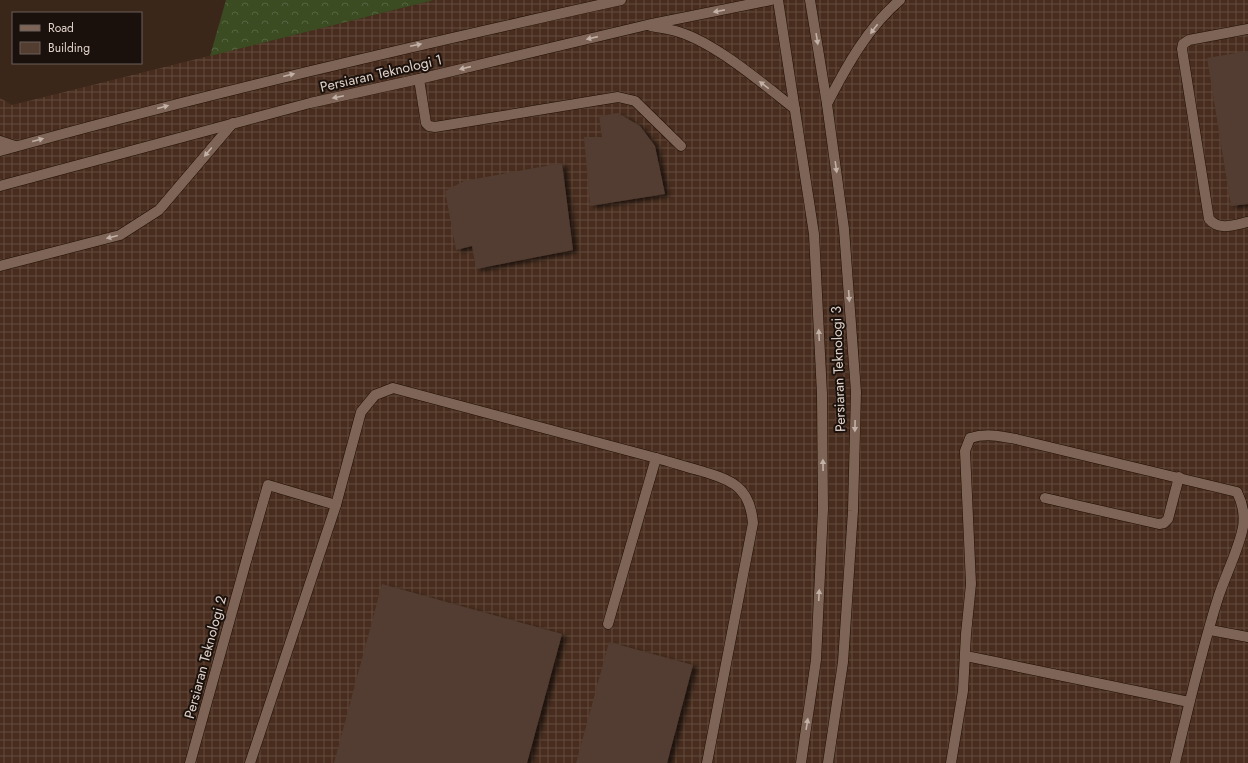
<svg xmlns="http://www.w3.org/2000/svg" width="1248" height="763" font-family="Jost,sans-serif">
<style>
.industrial{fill:url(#industrial-grid)}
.forest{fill:url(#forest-crowns)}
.building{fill:#533c30;filter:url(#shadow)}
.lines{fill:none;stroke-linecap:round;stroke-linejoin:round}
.lane-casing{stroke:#210e04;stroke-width:11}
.street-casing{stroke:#210e04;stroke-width:11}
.secondary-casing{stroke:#210e04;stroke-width:11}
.lane{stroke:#7d6456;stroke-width:10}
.street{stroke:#7d6456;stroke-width:10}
.secondary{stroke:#7d6456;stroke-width:10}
.oneway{fill:#c2b1a7}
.labels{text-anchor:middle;stroke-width:4;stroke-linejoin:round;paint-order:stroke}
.street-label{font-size:14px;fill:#e0d2ca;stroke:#1b110c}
</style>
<defs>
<pattern id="industrial-grid" width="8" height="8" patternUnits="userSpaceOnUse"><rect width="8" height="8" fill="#482d1e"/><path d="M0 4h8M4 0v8" fill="none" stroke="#624b3d"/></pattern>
<pattern id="forest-crowns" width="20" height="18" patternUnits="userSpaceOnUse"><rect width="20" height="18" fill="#3b4b22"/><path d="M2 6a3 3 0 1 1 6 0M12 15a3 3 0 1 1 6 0" fill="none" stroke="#576441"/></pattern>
<filter id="shadow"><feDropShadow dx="4.5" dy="2.5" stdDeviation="2" flood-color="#0009"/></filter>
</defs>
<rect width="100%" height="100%" fill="#3b261a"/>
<!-- industrial -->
<path class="industrial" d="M434,0H1248V763H0V98L12,105Z"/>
<!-- forest -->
<path class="forest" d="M226,0H434L210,56Z"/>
<!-- building -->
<g class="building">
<path d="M1248,51V204L1231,206L1207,58Z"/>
<path d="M618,113L640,126L655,146L665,194L590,206L584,137H602L599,116Z"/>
<path d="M562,163L573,250L476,269L472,246L456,250L445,191L464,181Z"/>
<path d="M382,584L562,634L527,763H334Z"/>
<path d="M609,642L693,665L667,763H576Z"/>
</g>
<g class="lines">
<!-- lane casing -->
<g class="lane-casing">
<g id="lane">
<path d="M1248,29L1189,40L1183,44L1182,49L1209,219C1219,231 1234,225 1248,222"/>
<path d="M419,79L426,123L429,126L435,127L618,97L635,101L681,146"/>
<path d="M0,266L120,235L159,210L233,123"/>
<path d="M1045,498L1159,524L1164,523L1168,519L1179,477"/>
<path d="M336,505L361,412L375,395L393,388L656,458"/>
<path d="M247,558L268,485L336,505L250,763"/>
<path d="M608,624L656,458C671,462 686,467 701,471C732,480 750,487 753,523L707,763"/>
<path d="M1210,630L1248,637"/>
<path d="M966,656L1189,702"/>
<path d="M951,763L963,691L966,634L971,584L965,451L970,438C986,433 1000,436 1016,439L1237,492C1243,504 1245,514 1243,527C1239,549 1225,576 1218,598C1201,652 1188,708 1175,763"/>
</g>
</g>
<!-- street casing -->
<g class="street-casing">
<g id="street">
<path d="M778,0L814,234L822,394L823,509L816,660L801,763"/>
<path d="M810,0L827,104L844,229L856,392L853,511L843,662L828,763"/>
<path d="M190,763L247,558"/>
</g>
</g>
<!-- secondary casing -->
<g class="secondary-casing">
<g id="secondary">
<path d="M651,26C660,28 670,29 679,32C717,44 763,84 795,109"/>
<path d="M827,104C846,67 868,27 900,0"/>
<path d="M0,141L15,146"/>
<path d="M0,151C205,94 413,46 621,0"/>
<path d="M0,186L310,103L419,79L647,25L771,0"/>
</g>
</g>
<!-- lane -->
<use href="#lane" class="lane"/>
<!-- street -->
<use href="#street" class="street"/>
<!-- secondary -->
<use href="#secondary" class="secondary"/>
</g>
<!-- one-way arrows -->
<defs><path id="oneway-solid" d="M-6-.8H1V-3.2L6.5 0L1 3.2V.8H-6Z"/></defs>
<g class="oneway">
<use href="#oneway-solid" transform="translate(719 11) rotate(169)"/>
<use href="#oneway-solid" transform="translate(874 29) rotate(127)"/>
<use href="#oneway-solid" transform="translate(592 38) rotate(167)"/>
<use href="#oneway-solid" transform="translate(817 39) rotate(81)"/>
<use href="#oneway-solid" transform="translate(416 45) rotate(-12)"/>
<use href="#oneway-solid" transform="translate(465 68) rotate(167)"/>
<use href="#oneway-solid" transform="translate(289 75) rotate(-14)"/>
<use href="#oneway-solid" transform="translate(764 85) rotate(-143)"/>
<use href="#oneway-solid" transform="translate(338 97) rotate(168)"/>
<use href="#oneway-solid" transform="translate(163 107) rotate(-15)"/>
<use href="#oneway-solid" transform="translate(38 140) rotate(-15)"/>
<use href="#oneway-solid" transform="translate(208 152) rotate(130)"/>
<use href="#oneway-solid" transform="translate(836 167) rotate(82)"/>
<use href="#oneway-solid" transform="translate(112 237) rotate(166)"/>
<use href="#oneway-solid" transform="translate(849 296) rotate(86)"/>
<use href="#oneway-solid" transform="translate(819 335) rotate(-93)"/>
<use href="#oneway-solid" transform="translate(855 426) rotate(91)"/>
<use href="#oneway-solid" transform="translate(823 465) rotate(-91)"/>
<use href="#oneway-solid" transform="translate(819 595) rotate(-87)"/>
<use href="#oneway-solid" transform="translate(807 724) rotate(-81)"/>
</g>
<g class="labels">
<!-- street labels -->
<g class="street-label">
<text transform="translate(381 73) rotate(-13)" y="5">Persiaran Teknologi 1</text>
<text transform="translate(838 369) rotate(-92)" y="5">Persiaran Teknologi 3</text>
<text transform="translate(205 657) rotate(-75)" y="5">Persiaran Teknologi 2</text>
</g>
</g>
<!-- legend -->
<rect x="12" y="12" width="130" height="52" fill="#1b110c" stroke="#6a5e58"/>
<rect x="20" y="25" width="20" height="6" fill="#7d6456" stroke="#6a5e58"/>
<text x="48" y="32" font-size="12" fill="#e0d2ca">Road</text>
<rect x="20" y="42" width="20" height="12" fill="#533c30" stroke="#6a5e58"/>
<text x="48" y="52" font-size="12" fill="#e0d2ca">Building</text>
</svg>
